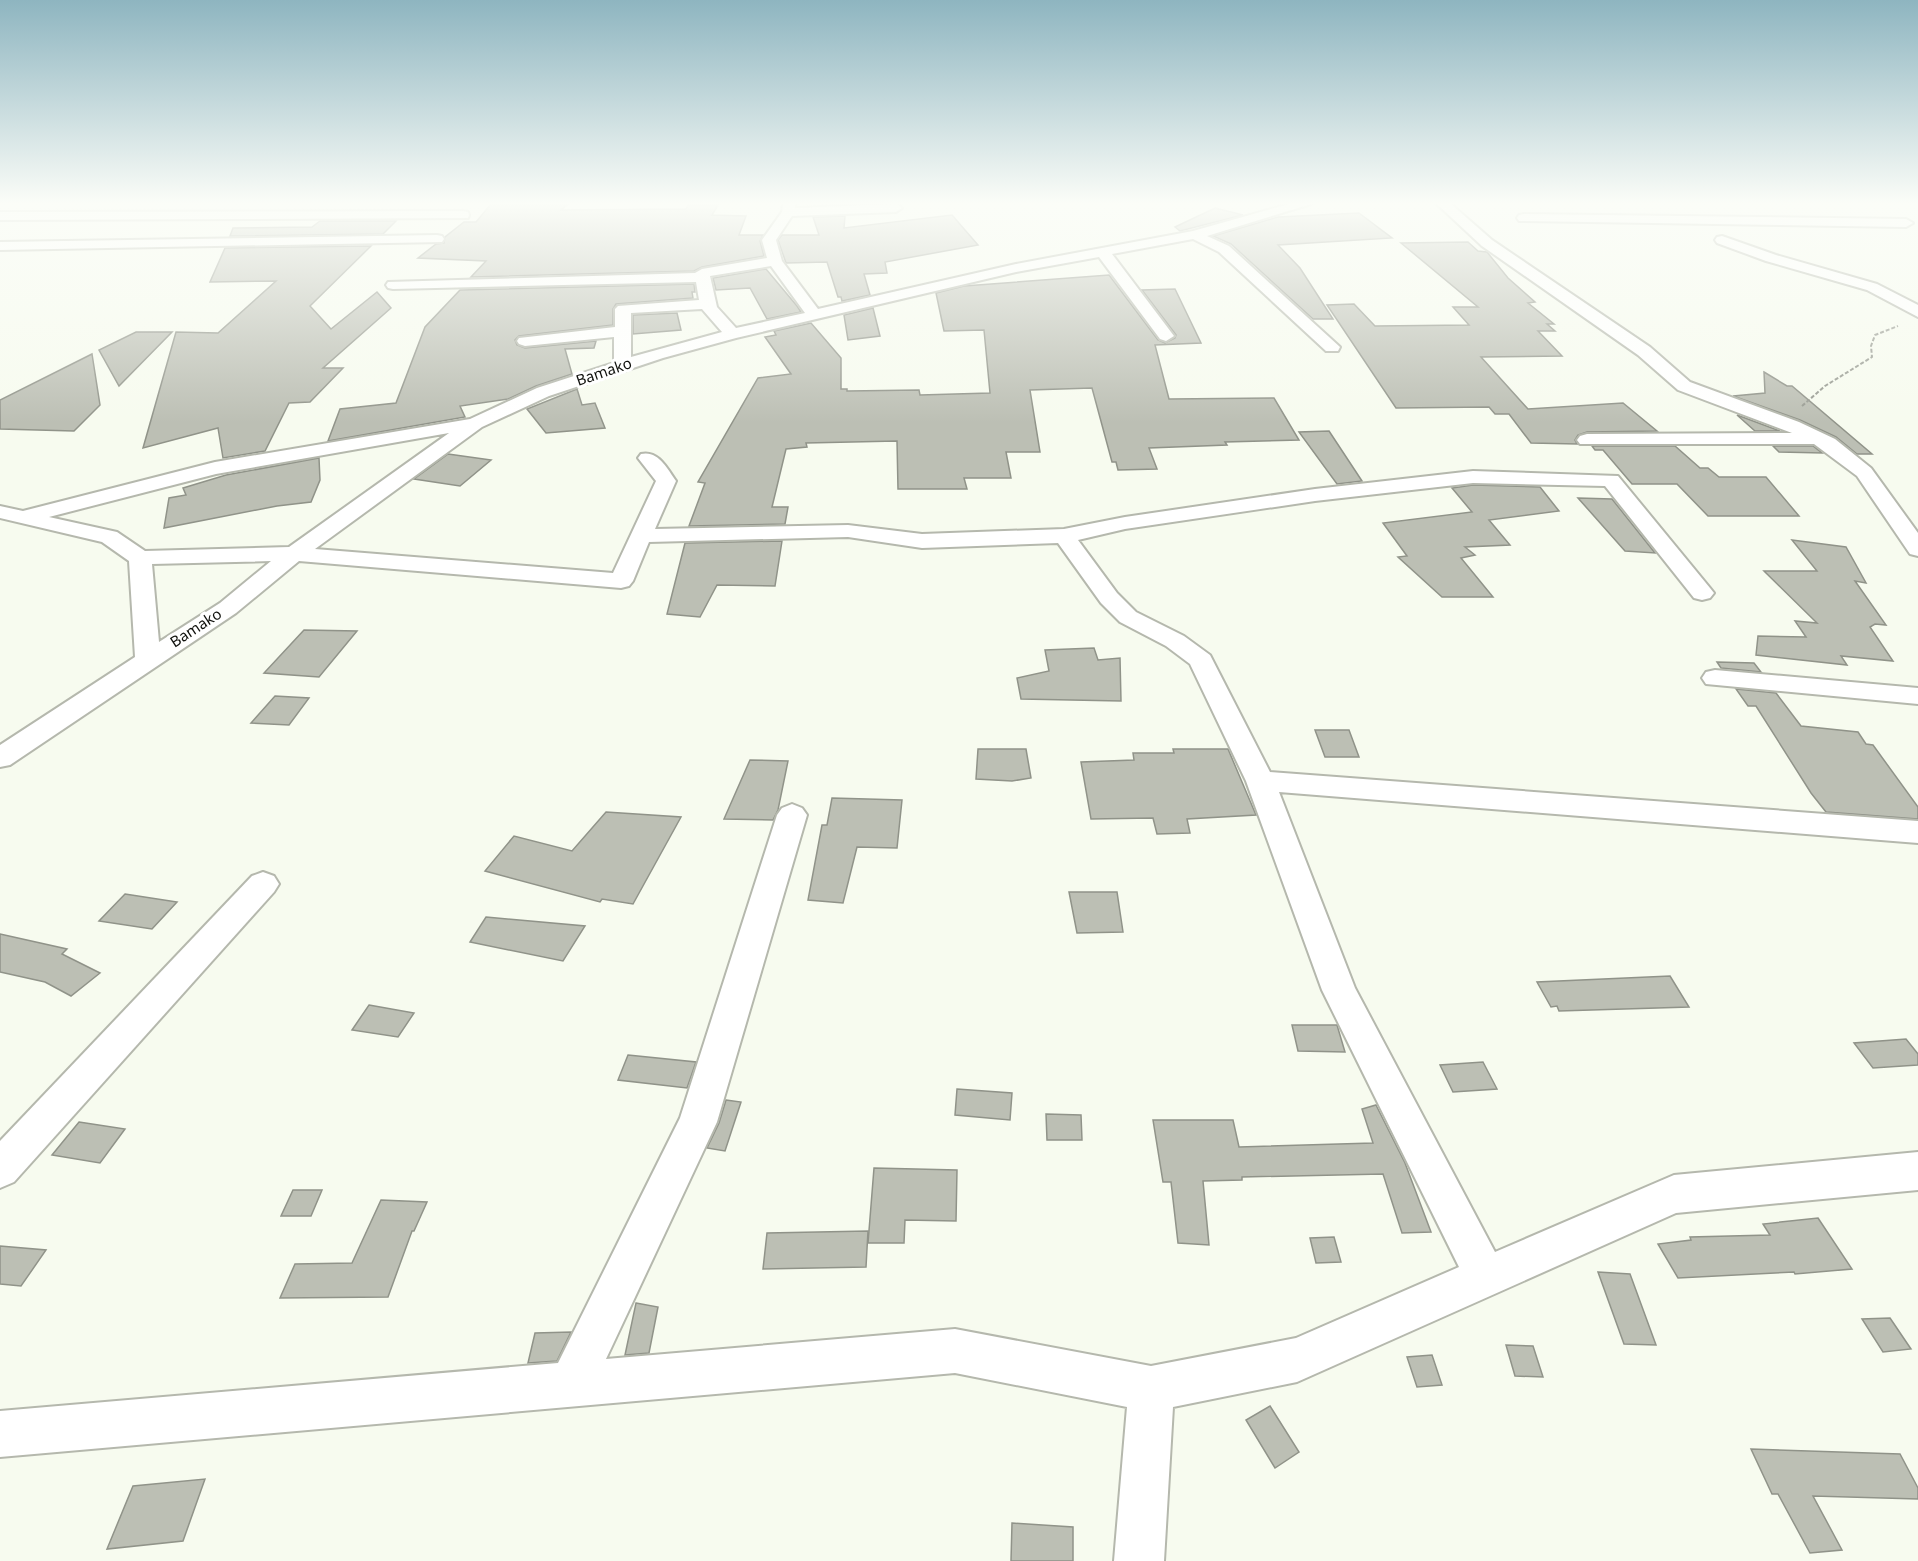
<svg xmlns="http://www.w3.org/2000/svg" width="1918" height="1561" font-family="'Noto Sans',sans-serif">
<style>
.building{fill:#bcbfb4;stroke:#909389;stroke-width:1.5}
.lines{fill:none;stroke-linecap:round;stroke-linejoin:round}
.minor-casing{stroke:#b5b8ad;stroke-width:4}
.path{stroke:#999c93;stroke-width:2;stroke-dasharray:4 2;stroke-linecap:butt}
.minor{fill:#fff;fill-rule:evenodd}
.labels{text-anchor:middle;stroke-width:6;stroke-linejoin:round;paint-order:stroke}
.far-street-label{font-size:15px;fill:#0f100c;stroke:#fff}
</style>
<rect width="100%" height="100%" fill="#f7fbef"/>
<!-- building -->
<g class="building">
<path d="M491,204H568L561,210L686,209L688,205H718L712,215L746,216L739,235H763L760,241L764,256L702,267L694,271L471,277L486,261L418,258L436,244L444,243L445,237L464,222H476Z"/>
<path d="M1215,208L1243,215L1180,231L1175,227Z"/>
<path d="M1359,213L1392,238L1278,245L1300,268L1333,319H1313L1231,244L1213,236L1278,217Z"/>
<path d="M952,215L978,245L885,262L887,273L864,274L870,295L842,301L841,297H838L827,262L786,263L778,240L782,235H819L813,217L845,216L844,228Z"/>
<path d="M320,221H396L383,234L230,236L233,228L312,227Z"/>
<path d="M1468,242L1478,251L1487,252L1508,278L1535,302L1528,303L1554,324H1547L1555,331H1538L1562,356L1481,357L1528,409L1623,403L1657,431L1587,432L1578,435L1575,440L1577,444L1531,443L1509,414H1495L1489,407L1396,408L1327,305L1354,304L1375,326L1469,325L1453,307H1478L1401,243Z"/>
<path d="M371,246L310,306L331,329L377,292L391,308L323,368H343L310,402L289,403L265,451L223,458L218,428L143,448L176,332L218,333L276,281L210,282L225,248Z"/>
<path d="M766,269L797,306L801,312L767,319L750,288L716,290L713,278Z"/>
<path d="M1109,275L1158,340L1165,343L1175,338L1176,335L1142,290L1175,289L1201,343L1155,345L1169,399L1274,398L1299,440L1225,442L1227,445L1149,448L1157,469L1118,470L1116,462H1112L1092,388L1030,390L1040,452H1006L1011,478H964L967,489H898L897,441L806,443L807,447L786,449L772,507H788L785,524L689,526L705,483L698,482L758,378L791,374L765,337L776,335L774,331L811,323L841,358V389H847V391L919,390L920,395L990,393L984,330L944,331L936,293L964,286Z"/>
<path d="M694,284L695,292H692L693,298L616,304L613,309V325L519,336L515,340L517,345L525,348L596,341L594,348L565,349L572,374L536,386L508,399L460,406L465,417L328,441L340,409L396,403L425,327L460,290Z"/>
<path d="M873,308L880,336L848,340L844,315Z"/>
<path d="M677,313L681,330L633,334V315Z"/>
<path d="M136,332H172L119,386L99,350Z"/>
<path d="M92,354L100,405L74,431L0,429V400Z"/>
<path d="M1764,372L1787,386H1792L1872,454H1857L1836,437L1800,420L1733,396L1765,393Z"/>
<path d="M577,389L582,405L595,403L605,428L546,433L527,409Z"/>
<path d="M1737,415L1780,431H1755Z"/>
<path d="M1329,431L1362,481L1337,484L1299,432Z"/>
<path d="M1592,446H1675L1700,468H1708L1719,477H1766L1799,516H1708L1677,484H1632L1603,450H1595Z"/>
<path d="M1773,446H1813L1822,453L1779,452Z"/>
<path d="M448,454L491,460L460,486L414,479Z"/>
<path d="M319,458L320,480L311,502L277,506L164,528L169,498L186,495L183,488L226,475Z"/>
<path d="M1473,485L1540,487L1559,511L1489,520L1510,545L1465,547L1475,555L1461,558L1493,597H1442L1398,557L1407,556L1383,523L1472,512L1452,488Z"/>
<path d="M1578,498L1612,499L1655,553L1625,551Z"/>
<path d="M1792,540L1846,547L1866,583L1855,581L1886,625L1875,624L1870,627L1893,661L1841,656L1847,665L1756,655L1758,636L1806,637L1795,621L1817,623L1764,571H1817Z"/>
<path d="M782,541L775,586L717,585L700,617L667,614L685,543Z"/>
<path d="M304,630L357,631L319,677L264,673Z"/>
<path d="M1094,648L1098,660L1120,658L1121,701L1021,699L1017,678L1049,671L1045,650Z"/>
<path d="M1717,662L1754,663L1761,672L1721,668Z"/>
<path d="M1736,689L1776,693L1801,726L1858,732L1866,744L1873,745L1918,807V819L1826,812L1811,793L1756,706H1748Z"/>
<path d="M275,696L309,698L289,725L251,723Z"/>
<path d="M1315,730H1349L1359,757H1325Z"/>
<path d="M978,749H1026L1031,778L1012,781L976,779Z"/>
<path d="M1173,749H1228L1256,815L1187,819L1190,833L1157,834L1153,818L1091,819L1081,762L1134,760L1133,753H1174Z"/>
<path d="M750,760L788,761L778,810L773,820L724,819Z"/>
<path d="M832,798L902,800L897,848L857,847L843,903L808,900L822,825H827Z"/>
<path d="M606,812L681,817L633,904L602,899L600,902L485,871L514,836L572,851Z"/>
<path d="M1069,892H1117L1123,932L1077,933Z"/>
<path d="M125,894L177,902L152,929L99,921Z"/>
<path d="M486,917L585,926L563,961L470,942Z"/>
<path d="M0,934L67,949L62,954L100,973L71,996L45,982L0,972Z"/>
<path d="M1670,976L1689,1007L1559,1011L1557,1006L1551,1007L1537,982Z"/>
<path d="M369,1005L414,1013L398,1037L352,1030Z"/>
<path d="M1292,1025H1337L1345,1052L1298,1051Z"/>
<path d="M1906,1039L1918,1054V1065L1873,1068L1854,1043Z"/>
<path d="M628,1055L696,1062L687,1088L618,1080Z"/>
<path d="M1483,1062L1497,1089L1453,1092L1440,1065Z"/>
<path d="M957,1089L1012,1093L1010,1120L955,1115Z"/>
<path d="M726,1100L741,1102L725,1151L707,1148L719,1123Z"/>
<path d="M1376,1105L1405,1163L1431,1232L1402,1233L1383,1174L1242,1177V1180L1203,1181L1209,1245L1178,1243L1171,1182H1163L1153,1120H1233L1239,1147L1373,1143L1362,1109Z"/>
<path d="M1046,1114L1081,1115L1082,1140H1047Z"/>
<path d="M79,1122L125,1129L100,1163L52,1155Z"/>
<path d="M874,1168L957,1170L956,1221L905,1220L904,1243H868Z"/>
<path d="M293,1190H322L311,1216H281Z"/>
<path d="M381,1200L427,1202L414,1231H412L388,1297L280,1298L295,1264L352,1263Z"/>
<path d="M1818,1218L1852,1269L1795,1274L1794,1272L1678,1278L1658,1244L1691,1240L1690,1237L1770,1235L1763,1224Z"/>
<path d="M868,1231L866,1267L763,1269L767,1233Z"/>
<path d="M1334,1237L1341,1262L1316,1263L1310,1238Z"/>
<path d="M0,1246L46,1250L21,1286L0,1284Z"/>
<path d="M1598,1272L1630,1274L1656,1345L1624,1344Z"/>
<path d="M636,1303L658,1307L649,1353L625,1355Z"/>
<path d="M1890,1318L1911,1349L1883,1352L1862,1319Z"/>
<path d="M571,1332L557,1361L528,1363L535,1333Z"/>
<path d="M1506,1345L1533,1346L1543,1377L1515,1376Z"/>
<path d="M1432,1355L1442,1385L1417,1387L1407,1357Z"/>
<path d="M1270,1406L1299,1452L1275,1468L1246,1420Z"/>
<path d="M1751,1449L1900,1454L1918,1488V1499L1813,1496L1842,1550L1810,1553L1778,1494H1772Z"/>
<path d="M205,1479L183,1541L107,1549L133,1486Z"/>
<path d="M1012,1523L1073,1527V1561H1011Z"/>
</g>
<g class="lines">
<!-- minor casing -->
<g class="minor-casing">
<g id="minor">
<path d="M783,204H795V208L897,204L902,208L896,212L792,216L776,240L782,261L818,309L1016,264L1193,231L1289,204H1311L1207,236L1229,246L1340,347L1338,351H1326L1219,252L1193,239L1112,254L1174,336L1166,341L1160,339L1099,257L1016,272L736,338L663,358L549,396L482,427L315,549L613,573L656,481L638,458L641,454C658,450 667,468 676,481L655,529L848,525L922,534L1064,529L1125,517L1315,489L1473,471L1618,476L1710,588L1714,593L1710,598L1702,600L1694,598L1605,486L1473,483L1315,501L1125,529L1078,540L1117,593L1136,612L1184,636L1210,655L1270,772L1918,821V843L1279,792L1355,988L1495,1252L1674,1175L1918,1152V1190L1676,1213L1297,1382L1173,1407L1164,1561H1114L1127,1407L955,1373L0,1457V1411L558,1363L680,1118L777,815L782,808L792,804L802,808L807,815L717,1122L606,1359L955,1329L1151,1366L1296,1338L1459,1267L1322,990L1246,781L1190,664L1166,646L1120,622L1101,603L1058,543L922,548L848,537L649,542L633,581L629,586L621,588L299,561L236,613L10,765L0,767V745L135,657L129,561L102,542L0,518V506L23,511L215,462L470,419L537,388L614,363V337L525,346L519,344L517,341L519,338L615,327V309L618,306L699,300L696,282L393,289L388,288L386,285L388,282L695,273L702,269L767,258L762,240L782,212ZM771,266L805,313L736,328L717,307L710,276ZM702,309L722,332L631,357V313ZM449,433L289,547L145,551L117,532L49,517L216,474ZM271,561L220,603L159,642L152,564Z"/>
<path d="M1437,204H1451L1492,240L1650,347L1690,382L1799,422L1835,439L1871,468L1918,533V556L1910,554L1857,476L1814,444H1580L1577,440L1580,436L1587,434L1792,433L1678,390L1638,355L1482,246Z"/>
<path d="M463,211L468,212L469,215L468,218L0,220V212Z"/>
<path d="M1524,214L1906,219L1913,223L1906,227L1519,221L1517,218L1519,215Z"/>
<path d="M437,235L442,236L444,239L442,242L0,250V242Z"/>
<path d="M1722,236L1776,255L1877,284L1918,305V317L1867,290L1766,261L1717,243L1715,240L1717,237Z"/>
<path d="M1715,670L1918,688V704L1706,684L1702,678L1706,672Z"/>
<path d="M263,872L274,876L279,884L274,892L14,1182L0,1188V1141L252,876Z"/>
</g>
</g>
<!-- path -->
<path class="path" d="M1802,406L1825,386L1872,357L1871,346L1875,335L1898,326"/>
<!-- minor -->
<use href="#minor" class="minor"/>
</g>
<!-- sky -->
<linearGradient id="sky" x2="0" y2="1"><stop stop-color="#8eb5c0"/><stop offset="0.48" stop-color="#fbfdf8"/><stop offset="1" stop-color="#fbfdf8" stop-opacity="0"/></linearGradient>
<rect width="1918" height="423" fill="url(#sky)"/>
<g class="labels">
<!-- far-street labels -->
<g class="far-street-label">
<text transform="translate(604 372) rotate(-19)" y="5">Bamako</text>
<text transform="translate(196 628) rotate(-33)" y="5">Bamako</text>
</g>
</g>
</svg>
